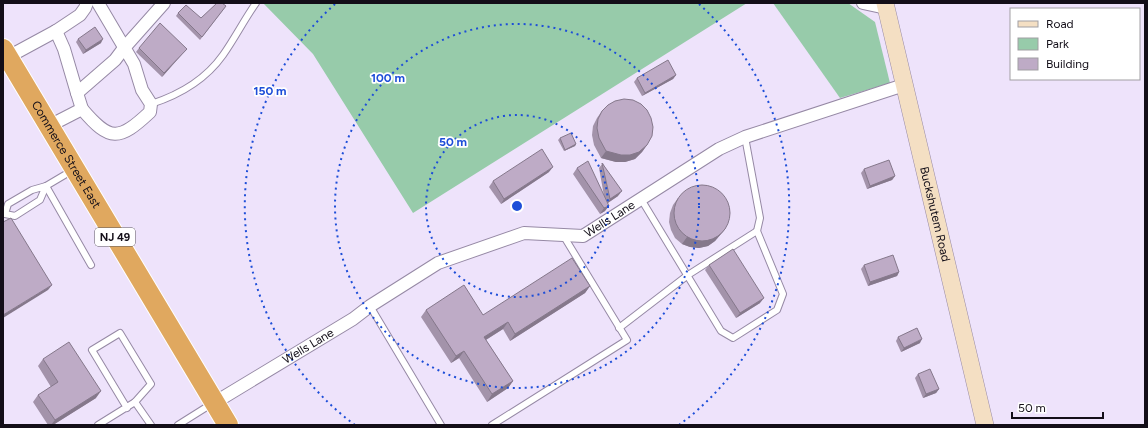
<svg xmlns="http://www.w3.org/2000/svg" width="1148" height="428" font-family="Figtree,sans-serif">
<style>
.green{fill:#97cbaa}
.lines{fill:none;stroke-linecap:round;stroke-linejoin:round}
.service-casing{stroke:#9689a5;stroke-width:8}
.minor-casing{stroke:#9689a5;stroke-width:14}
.secondary-casing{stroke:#9689a5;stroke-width:18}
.trunk-casing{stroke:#fff;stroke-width:22}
.service{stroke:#fff;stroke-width:6}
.minor{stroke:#fff;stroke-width:12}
.secondary{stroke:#f4dfc3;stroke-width:17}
.trunk{stroke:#e0a85f;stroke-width:20}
.wall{fill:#a393aa}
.shaded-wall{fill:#85788b}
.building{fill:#beabc6;stroke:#85788b}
.ring{fill:none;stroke:#1d4ed8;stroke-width:2;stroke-dasharray:2 4}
.labels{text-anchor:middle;stroke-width:3.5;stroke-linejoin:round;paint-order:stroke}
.shield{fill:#fff;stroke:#5a565d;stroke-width:1}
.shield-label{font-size:11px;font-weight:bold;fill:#130e18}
.street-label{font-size:12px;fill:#130e18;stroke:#fff}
.centre{fill:#1d4ed8;stroke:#fff;stroke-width:2}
.ring-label{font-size:12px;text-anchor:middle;font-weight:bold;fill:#1d4ed8;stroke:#fff;stroke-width:3.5;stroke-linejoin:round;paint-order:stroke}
</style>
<rect width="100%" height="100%" fill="#eee3fb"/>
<!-- green -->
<g class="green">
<path d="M263,3H747L413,213L313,54Z"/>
<path d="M773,3H848L875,22L890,83L840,98Z"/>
</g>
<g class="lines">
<!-- service casing -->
<g class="service-casing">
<g id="service">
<path d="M151,104C179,95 206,79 223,55C235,38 244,20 256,3"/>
<path d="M73,170L46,186L91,265"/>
<path d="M46,186L40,200L15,216L5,214L8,204L32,190Z"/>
<path d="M641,199L721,331L733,338L777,310L783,294L757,231"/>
<path d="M370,306L441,425"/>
<path d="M619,328L688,275L757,231L760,218L745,137"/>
<path d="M135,402L151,425"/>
<path d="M98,425L135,402L151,384L120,333L92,350L127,408"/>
<path d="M178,425L213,403"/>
<path d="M492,425L627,340L563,235"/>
</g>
</g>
<!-- minor casing -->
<g class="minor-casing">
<g id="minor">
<path d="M863,3L886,8"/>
<path d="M56,31L64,49L77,93"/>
<path d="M8,57L56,31L80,15L85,8L87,3"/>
<path d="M82,109L77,93L115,60L124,48L164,3"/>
<path d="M49,126L82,109C110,142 119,141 150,112L151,104L142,90L134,64L98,3"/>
<path id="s1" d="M214,403L353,319L370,306L438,263L524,233L583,236L719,149L745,137L904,85"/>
</g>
</g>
<!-- secondary casing -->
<g class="secondary-casing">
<g id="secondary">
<path id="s2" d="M885,3L985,425"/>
</g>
</g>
<!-- trunk casing -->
<g class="trunk-casing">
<g id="trunk">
<path id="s3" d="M3,49L228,425"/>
</g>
</g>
<!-- service -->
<use href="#service" class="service"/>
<!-- minor -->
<use href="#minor" class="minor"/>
<!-- secondary -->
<use href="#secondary" class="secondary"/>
<!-- trunk -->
<use href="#trunk" class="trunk"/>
</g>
<!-- wall -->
<g class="wall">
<path d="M226,6L200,40L176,16L178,13L201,18Z"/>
<path d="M78,39L101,43L83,54L76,42Z"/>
<path d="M139,48L187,49L184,52L162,77L136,52Z"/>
<path d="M676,75L673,79L642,96L634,82L637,78Z"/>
<path d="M602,111L647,145L642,152L635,159L625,162H616L601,158L594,145L592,135L593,126L597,118Z"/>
<path d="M560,138L576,144L575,146L564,151L558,140Z"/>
<path d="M603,163L618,196L608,203L605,211L600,214L573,174L577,168L604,196L599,168Z"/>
<path d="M864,169L895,176L892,180L867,189L861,173Z"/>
<path d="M549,172L501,204L489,187L493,181Z"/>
<path d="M678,198L726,228L715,241L708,246L699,248L690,247L682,244L675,238L671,230L669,222L670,213L673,205Z"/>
<path d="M709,265L760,303L736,318L705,270Z"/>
<path d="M864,265L899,272L897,276L868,286L861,269Z"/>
<path d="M590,286L585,293L510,341L503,329L486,340L513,381L508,388L487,402L459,358L451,363L421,317L426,310L483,315Z"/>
<path d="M898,337L920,343L901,352L896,341Z"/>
<path d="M43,359L96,398L53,425H48L33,402L38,395L51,387L38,366Z"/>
<path d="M918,374L939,389L936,393L923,398L915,378Z"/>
</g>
<!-- shaded-wall -->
<g class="shaded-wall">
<path d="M103,39L101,43L83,54L86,50Z"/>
<path d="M187,49L184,52L162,77L164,73Z"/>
<path d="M676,75L673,79L642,96L645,93Z"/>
<path d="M576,144L575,146L564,151L565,150Z"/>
<path d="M647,145L642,152L635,159L625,162H616L601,158L606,151Z"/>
<path d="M553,167L549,172L501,204L504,199Z"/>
<path d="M895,176L892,180L867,189L870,186Z"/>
<path d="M622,191L618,196L606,204L610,199Z"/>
<path d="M609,206L605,211L600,214L604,208Z"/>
<path d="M726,228L715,241L708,246L699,248L690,247L682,244L687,237Z"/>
<path d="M899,272L897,276L868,286L870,282Z"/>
<path d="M52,285L48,290L3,318V315Z"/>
<path d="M590,286L585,293L510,341L515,334Z"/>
<path d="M764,298L760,303L736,318L740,313Z"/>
<path d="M508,322L503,329L479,344L484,337Z"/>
<path d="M922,339L920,343L901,352L904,348Z"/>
<path d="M464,351L459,358L451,363L456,356Z"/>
<path d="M513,381L508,388L487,402L492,394Z"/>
<path d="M939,389L936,393L923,398L926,394Z"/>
<path d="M101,391L96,398L53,425H51L55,420Z"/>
</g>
<!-- building -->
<g class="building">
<path d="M217,3H222L226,6L202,37L178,13L186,5L201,18Z"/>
<path d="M160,23L187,49L164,73L139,48Z"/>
<path d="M95,27L103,39L86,50L78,39Z"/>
<path d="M668,60L676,75L645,93L637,78Z"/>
<path d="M624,99L633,100L641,104L647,110L651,118L653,127L652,136L647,145L639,152L630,155H621L606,151L599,138L597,128L598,119L602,111L608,105L615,101Z"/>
<path d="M571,133L576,144L565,150L560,138Z"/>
<path d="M542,149L553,167L504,199L493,181Z"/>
<path d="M889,160L895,176L870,186L864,169Z"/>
<path d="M588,161L609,206L604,208L577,168Z"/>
<path d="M602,163L622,191L610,199Z"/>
<circle cx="702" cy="213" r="28"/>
<path d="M11,218L52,285L3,315V222Z"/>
<path d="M733,249L764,298L740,313L709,265Z"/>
<path d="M893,255L899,272L870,282L864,265Z"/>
<path d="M572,258L590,286L515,334L508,322L484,337L513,381L492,394L464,351L456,356L426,310L464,285L483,315Z"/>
<path d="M917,328L922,339L904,348L898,337Z"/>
<path d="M69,342L101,391L55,420L38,395L58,382L43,359Z"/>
<path d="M930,369L939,389L926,394L918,374Z"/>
</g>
<!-- distance rings -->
<g class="ring">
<circle cx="517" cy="206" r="91"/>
<circle cx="517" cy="206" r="182"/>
<path d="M355 425A272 272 0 0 1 335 4M699 4A272 272 0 0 1 679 425"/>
</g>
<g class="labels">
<!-- shield labels -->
<rect class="shield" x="95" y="228" width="40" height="18" rx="3"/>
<g class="shield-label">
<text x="115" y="241">NJ 49</text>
</g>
<!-- street labels -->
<g class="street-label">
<text dy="4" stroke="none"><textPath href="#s3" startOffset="123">Commerce Street East</textPath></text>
<text dy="4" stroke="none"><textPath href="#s2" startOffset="217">Buckshutem Road</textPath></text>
<text dy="4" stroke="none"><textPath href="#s1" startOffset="446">Wells Lane</textPath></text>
<text dy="4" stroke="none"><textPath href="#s1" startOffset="110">Wells Lane</textPath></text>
</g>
</g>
<circle cx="517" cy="206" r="6" class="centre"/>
<g class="ring-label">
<text x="388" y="82">100 m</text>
<text x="270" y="95">150 m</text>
<text x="453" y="146">50 m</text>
</g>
<!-- border -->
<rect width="1148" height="428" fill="none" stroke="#130e18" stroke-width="8"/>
<!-- legend -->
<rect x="1010" y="8" width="130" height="72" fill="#ffffff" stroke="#a19fa3"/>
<rect x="1018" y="21" width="20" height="6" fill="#f4dfc3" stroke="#a19fa3"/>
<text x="1046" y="28" font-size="12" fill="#130e18">Road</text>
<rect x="1018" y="38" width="20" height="12" fill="#97cbaa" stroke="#a19fa3"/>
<text x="1046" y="48" font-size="12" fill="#130e18">Park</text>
<rect x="1018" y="58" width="20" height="12" fill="#beabc6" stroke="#a19fa3"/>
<text x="1046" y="68" font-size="12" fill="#130e18">Building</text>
<!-- scale -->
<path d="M1012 412v6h91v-6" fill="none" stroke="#130e18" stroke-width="2"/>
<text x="1018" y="412" font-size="12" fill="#130e18" stroke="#ffffff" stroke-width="3" paint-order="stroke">50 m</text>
</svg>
